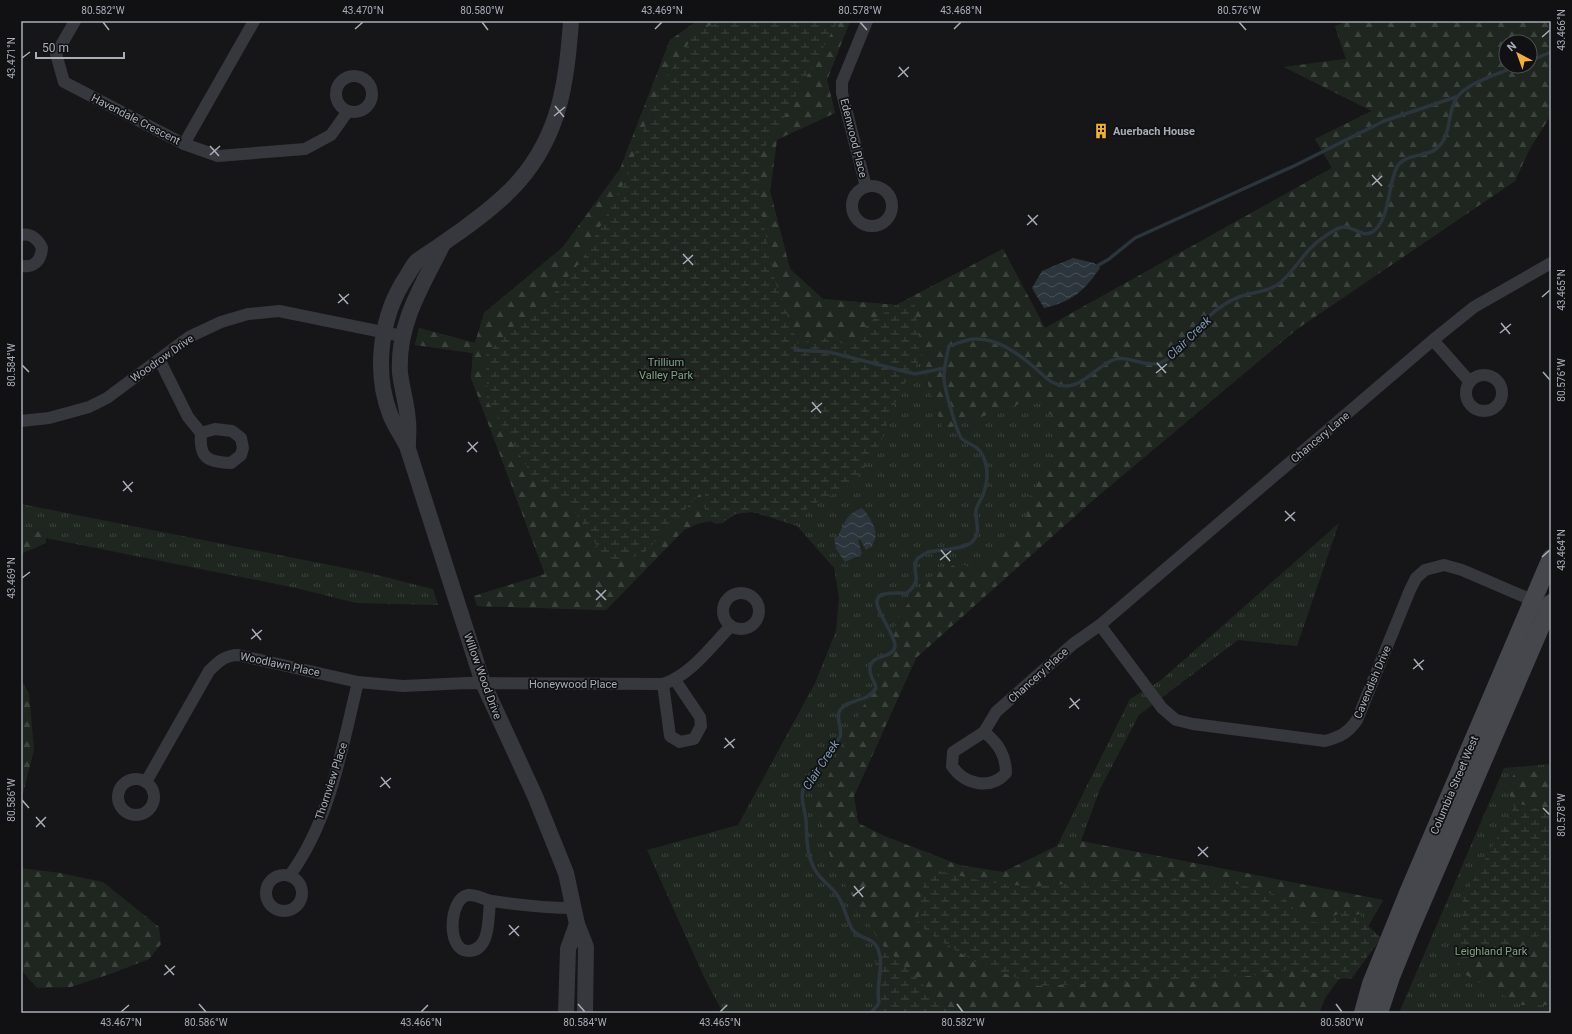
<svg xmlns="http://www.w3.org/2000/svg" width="1572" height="1034" font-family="Roboto,sans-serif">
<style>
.grass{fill:url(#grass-tufts);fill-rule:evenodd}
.forest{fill:url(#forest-firs);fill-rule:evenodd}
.wetland{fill:url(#wetland-marsh)}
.water{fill:url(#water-waves)}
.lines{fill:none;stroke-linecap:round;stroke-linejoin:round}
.stream{stroke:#2c353c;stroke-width:3.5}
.minor{stroke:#37383d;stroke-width:12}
.tertiary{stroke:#37383d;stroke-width:16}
.secondary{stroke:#45474d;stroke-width:18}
.ticks{fill:none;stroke:#a8adb8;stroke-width:1.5}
.labels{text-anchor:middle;stroke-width:3.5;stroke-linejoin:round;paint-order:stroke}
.street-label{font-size:11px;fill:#a8adb8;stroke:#111113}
.poi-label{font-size:11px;font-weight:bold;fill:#a8adb8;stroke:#111113;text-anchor:start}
.park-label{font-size:11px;fill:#7fa381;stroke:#111113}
.water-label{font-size:12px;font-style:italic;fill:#7f9bb3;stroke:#111113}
.neatline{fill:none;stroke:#a8adb8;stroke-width:1.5}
.ticks-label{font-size:10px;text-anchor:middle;fill:#a8adb8}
</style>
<defs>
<pattern id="grass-tufts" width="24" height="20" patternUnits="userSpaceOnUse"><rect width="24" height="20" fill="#1e261f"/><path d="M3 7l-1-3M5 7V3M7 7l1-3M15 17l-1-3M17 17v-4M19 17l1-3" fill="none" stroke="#3c433d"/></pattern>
<pattern id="forest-firs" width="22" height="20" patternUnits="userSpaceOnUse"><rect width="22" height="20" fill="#1e261f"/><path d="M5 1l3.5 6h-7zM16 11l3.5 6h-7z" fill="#3c433d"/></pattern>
<pattern id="wetland-marsh" width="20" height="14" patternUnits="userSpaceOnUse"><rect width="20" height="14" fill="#1e261f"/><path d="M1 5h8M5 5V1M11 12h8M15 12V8" fill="none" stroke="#3c433d"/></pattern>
<pattern id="water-waves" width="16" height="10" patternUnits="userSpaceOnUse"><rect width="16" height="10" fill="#2c353c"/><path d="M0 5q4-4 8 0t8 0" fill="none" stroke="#485056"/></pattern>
</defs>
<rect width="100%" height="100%" fill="#161618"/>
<!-- grass -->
<g class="grass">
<path d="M697,21H850L827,80L835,113L777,140L770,191L790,269L823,299L896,305L1003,249L1045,328L1332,168L1315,139L1372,111L1284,67L1346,59L1335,26L1349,21H1551V115L1529,150L1515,181L1297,329L1092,501L916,658L854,796L858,823L882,835L960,865L1003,872L1057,846L1130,699L1161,680L1339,523L1297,646L1238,640L1139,715L1100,789L1081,841L1383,900L1368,927L1381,938L1351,979L1344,978L1338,980L1325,998L1319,1013H723L704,977L647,850L738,825L815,683L836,631L839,597L834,568L797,526L753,512L735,514L723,523L716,524L710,521L697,524L684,530L606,610L477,606L474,596L545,574L471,378L473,353L415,345L419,328L475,343L484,313L563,247L620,169L670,40ZM1506,42H1530V66H1506Z"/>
<path d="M21,504L365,572L433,589L438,605L356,603L296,588L21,533Z"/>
<path d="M1551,764V1013H1399L1504,768Z"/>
</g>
<!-- forest -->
<g class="forest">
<path d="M697,21H720L695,33L624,183L582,260L550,298L512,328L486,355L487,400L531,474L576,513L609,565L644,553L706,487L704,506L710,521L697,524L684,530L606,610L477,606L474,596L545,574L471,378L473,353L415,345L419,328L475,343L484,313L563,247L620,169L670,40Z"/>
<path d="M838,21H850L827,80L835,113L777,139L770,191L790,269L823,299L896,305L886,313L869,322L856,343L843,344L814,339L797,344L775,281L761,211L758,157L782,121Z"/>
<path d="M1349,21H1551V115L1529,150L1515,181L1297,329L1092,501L916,658L854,796L858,823L882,835L960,866L1003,872L1057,846L1081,841L1383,900L1376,913L1368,911L1356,915L1345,910L1321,923L1304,921L1283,897L1234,883L1180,878L1108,880L1033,887L986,882L943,872L979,964L1039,986L1248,976L1288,970L1331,975L1338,980L1325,998L1319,1013H949L938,999L882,945L833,865L814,805L880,673L899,615L930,577L958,563L980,570L1024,529L1030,496L1055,451L1059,424L1036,398L943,430L929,388L922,355L913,296L1003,249L1045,328L1332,168L1315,139L1372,111L1284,67L1346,59L1335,26ZM1506,42H1530V66H1506Z"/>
<path d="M21,526L46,531V543L21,554Z"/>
<path d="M21,681L29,693L34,750L21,801Z"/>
<path d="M1551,767V808L1541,810L1516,803L1504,789L1517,770Z"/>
<path d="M21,868L60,873L103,882L159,927L161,944L149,959L113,973L71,987L37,988L21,970Z"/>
<path d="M1551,934V1005H1521L1457,970L1472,956L1526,938Z"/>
</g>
<!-- wetland -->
<g class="wetland">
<path d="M720,21H838L782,121L758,157L761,211L775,281L798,344L814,339L833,337L843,344L856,343L869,322L913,296L922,355L899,393L880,444L863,470L852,484L814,504L788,523C771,517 753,508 736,514C726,518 722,527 710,521L704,506L706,487L644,553L609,565L576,513L531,474L487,400L486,355L512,328L550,298L582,260L624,183L659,89L695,33Z"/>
<path d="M1516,803L1541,810L1551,808V934L1526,938L1472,956L1457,970L1461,947L1462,901Z"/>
<path d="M943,872L986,882L1033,887L1108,880L1180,878L1234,883L1283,897L1304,921L1321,923L1345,910L1356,915L1360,914L1364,922L1381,938L1351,979L1344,978L1338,980L1331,975L1288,970L1248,976L1039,986L979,964L939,940L918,924L919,902L925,880Z"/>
<path d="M882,945L936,997L949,1013H875L879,980L874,957Z"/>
</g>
<!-- water -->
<g class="water">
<path d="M1073,258L1094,263L1100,268C1083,292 1073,301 1044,308L1032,288L1042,271Z"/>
<path d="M862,508C873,520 884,540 866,550L860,539L858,540L862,554L845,562L836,549L834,538L838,536C846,521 845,515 862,508Z"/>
</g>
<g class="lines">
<!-- stream -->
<g class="stream">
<path d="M1530,61L1551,52"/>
<path d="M1097,266L1109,259L1135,238L1296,165L1384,121L1456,97"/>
<path d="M795,350L829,352L915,374L945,368"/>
<path d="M871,1013L879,1003C875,985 885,967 878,949C874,937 859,940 852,929C847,920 845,908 839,898C834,888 823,882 817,873C806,857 807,838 806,820C805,810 800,800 803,790L840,737C843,729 835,717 840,710C849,698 867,703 876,688C875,681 870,677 870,670C869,653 893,660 895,646C896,634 868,603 880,596C887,591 899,594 907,593C922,579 914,579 915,563L918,558L928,552C939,550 965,549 972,542C982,532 975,522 976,510C977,506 980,501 982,497C988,483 989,469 983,456C977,444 970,446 962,439C957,434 943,384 944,376C944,366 947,355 949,346C957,344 967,339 974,339C998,338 1017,353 1034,367C1040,372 1047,380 1054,383C1078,395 1093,368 1113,360C1127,354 1145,368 1160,363C1176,357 1194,329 1208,317C1217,309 1228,301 1239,297C1252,292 1270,292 1281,282C1297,268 1306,248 1324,237C1330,233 1337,227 1344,227C1356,227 1364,240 1375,230C1390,216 1388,184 1397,167C1405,153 1424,158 1436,149C1453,135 1446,115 1456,99C1465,83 1501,73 1517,66"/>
</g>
<!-- minor -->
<g class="minor">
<path d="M75,21L56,54L64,82L184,144L218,156L305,149L331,135L348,111"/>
<circle cx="354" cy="94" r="18"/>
<path d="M184,144L254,21"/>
<circle cx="872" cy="206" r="20"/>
<path d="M866,187L842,93V82L867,21"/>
<path d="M21,235C31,233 38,239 42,248C41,261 34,268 21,266"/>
<path d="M1433,340L1470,382"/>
<path d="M159,359L188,417L201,433"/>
<circle cx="1484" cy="393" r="18"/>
<path d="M21,421L49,418L89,407L107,398L189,337L221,322L248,314L279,311L402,336"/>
<path d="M215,429L232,431L241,438L243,448L241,455L231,463C207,462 199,458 201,433Z"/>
<circle cx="741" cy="611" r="18"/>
<path d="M1100,625L1162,708L1176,720L1193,724L1325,741C1340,737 1348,733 1357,720L1410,590L1416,578L1425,570L1444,565L1462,570L1539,603"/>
<path d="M663,684L670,736L680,742L694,739L701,726L700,717L675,680"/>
<path d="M984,732C998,743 1006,755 1006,773C990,791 964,784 952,766L953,752L984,732L996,712L1073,644L1100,625L1433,340L1474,307L1551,263"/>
<circle cx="136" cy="797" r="18"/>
<path d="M146,782L209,671C218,662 225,655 238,655L358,682L403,686L467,683L663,684C691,675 711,646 731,626"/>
<circle cx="284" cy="893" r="18"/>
<path d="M290,875C331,819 342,747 358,682"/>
<path d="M490,901C488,917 491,951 468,951C446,951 449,898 468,895C477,894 484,900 492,901C519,905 547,908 574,908"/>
</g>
<!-- tertiary -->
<g class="tertiary">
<path d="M571,21C567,81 560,134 519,181C501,202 466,228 442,244C434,250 425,255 417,261C413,265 410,271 407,276C381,314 373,370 390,414C394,425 402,436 407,446L483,683L535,796L566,873L577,924L586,947L585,1013"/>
<path d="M408,445C408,437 409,429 408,421C407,405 402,389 400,373C397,324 422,286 443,244"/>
<path d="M566,1013L568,949L577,924"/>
</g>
<!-- secondary -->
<g class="secondary">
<path d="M1363,1013L1371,984L1408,893L1551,558"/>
<path d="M1379,1013L1391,977L1410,930L1551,603"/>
</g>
</g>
<!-- ticks -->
<path class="ticks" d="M103,22L109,30M482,22L488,30M860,22L867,30M1239,22L1246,30M355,29L363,22M655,29L662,22M954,29L961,22M1542,37L1550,30M22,58L30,52M899,67L908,77M898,77L909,67M555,106L564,117M554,116L565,107M210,146L219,156M210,155L220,146M1372,175L1382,186M1372,185L1382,176M1028,215L1037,225M1027,225L1038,215M683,254L693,265M683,264L693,255M339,294L348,304M1542,297L1550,290M338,303L349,294M1501,323L1510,334M1500,333L1511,324M1157,363L1166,373M22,365L29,372M1543,372L1550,380M1156,373L1167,364M812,402L821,413M811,412L822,403M468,442L477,452M467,452L478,442M123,481L132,492M123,491L133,482M1285,511L1295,521M1285,521L1295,512M941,550L950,561M1542,557L1550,550M940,560L951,551M22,578L30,572M596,590L606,600M596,600L606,590M252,629L261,640M251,639L262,630M1414,659L1423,670M1413,669L1424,660M1070,698L1079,709M1069,708L1080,699M725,738L734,748M724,748L735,739M381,777L390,788M380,787L391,778M22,800L29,808M1543,808L1550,815M36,817L45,827M36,827L46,817M1198,847L1208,857M1198,856L1208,847M854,886L863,897M853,896L864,887M509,925L519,936M509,935L519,926M165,965L174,975M164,975L175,966M199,1004L206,1012M578,1004L585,1012M957,1004L963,1012M1336,1004L1342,1012M121,1012L129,1005M421,1012L428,1005M720,1012L727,1005"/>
<!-- icons -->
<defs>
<g id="building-bare" transform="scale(1.2)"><path d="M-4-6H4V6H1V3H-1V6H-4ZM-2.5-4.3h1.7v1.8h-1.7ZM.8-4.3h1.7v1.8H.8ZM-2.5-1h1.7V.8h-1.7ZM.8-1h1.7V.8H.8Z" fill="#f2b134" stroke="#111113" stroke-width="2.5" paint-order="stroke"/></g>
</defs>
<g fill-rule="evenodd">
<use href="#building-bare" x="1101" y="131"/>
</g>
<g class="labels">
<!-- street labels -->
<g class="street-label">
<text transform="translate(136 119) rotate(27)" y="4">Havendale Crescent</text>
<text transform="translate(854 138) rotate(76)" y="4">Edenwood Place</text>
<text transform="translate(162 358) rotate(-35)" y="4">Woodrow Drive</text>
<text transform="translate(1320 437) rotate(-40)" y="4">Chancery Lane</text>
<text transform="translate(280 664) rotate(12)" y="4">Woodlawn Place</text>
<text transform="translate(1038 675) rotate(-42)" y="4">Chancery Place</text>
<text transform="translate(483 676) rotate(70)" y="4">Willow Wood Drive</text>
<text transform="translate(1372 682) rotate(-67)" y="4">Cavendish Drive</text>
<text x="573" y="688">Honeywood Place</text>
<text transform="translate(331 781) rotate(-72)" y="4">Thornview Place</text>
<text transform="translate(1454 785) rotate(-67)" y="4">Columbia Street West</text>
</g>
<!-- poi labels -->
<g class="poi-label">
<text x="1113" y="135">Auerbach House</text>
</g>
<!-- park labels -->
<g class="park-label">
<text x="666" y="366">Trillium<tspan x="666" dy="13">Valley Park</tspan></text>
<text x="1491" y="955">Leighland Park</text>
</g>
<!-- water labels -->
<g class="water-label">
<text transform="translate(1189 338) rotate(-44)" y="4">Clair Creek</text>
<text transform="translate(821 765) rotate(-57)" y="4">Clair Creek</text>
</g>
</g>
<!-- border -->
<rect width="1572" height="1034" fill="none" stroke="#111113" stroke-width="44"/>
<!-- north arrow -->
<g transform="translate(1518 54) rotate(319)"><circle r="19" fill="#111113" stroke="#4d4f55"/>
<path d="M0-3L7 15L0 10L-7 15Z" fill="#f2b134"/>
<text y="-6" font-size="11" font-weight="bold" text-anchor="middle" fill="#a8adb8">N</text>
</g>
<!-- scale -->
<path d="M36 52v6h88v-6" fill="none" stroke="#a8adb8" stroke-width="2"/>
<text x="42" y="52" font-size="12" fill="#a8adb8" stroke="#111113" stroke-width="3" paint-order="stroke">50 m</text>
<rect x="22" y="22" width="1528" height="990" class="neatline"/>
<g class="ticks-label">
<text x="103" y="14">80.582°W</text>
<text x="363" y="14">43.470°N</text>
<text x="482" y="14">80.580°W</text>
<text x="662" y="14">43.469°N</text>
<text x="860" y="14">80.578°W</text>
<text x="961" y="14">43.468°N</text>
<text x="1239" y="14">80.576°W</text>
<text transform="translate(1561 30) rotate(-90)" y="4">43.466°N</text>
<text transform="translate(11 58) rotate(-90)" y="4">43.471°N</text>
<text transform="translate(1561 290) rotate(-90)" y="4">43.465°N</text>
<text transform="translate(11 365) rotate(-90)" y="4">80.584°W</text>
<text transform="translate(1561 380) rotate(-90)" y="4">80.576°W</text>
<text transform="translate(1561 550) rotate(-90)" y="4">43.464°N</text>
<text transform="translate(11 578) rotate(-90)" y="4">43.469°N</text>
<text transform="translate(11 800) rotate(-90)" y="4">80.586°W</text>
<text transform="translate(1561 815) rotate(-90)" y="4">80.578°W</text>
<text x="121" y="1026">43.467°N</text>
<text x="206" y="1026">80.586°W</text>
<text x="421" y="1026">43.466°N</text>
<text x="585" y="1026">80.584°W</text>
<text x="720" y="1026">43.465°N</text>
<text x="963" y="1026">80.582°W</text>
<text x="1342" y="1026">80.580°W</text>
</g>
</svg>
